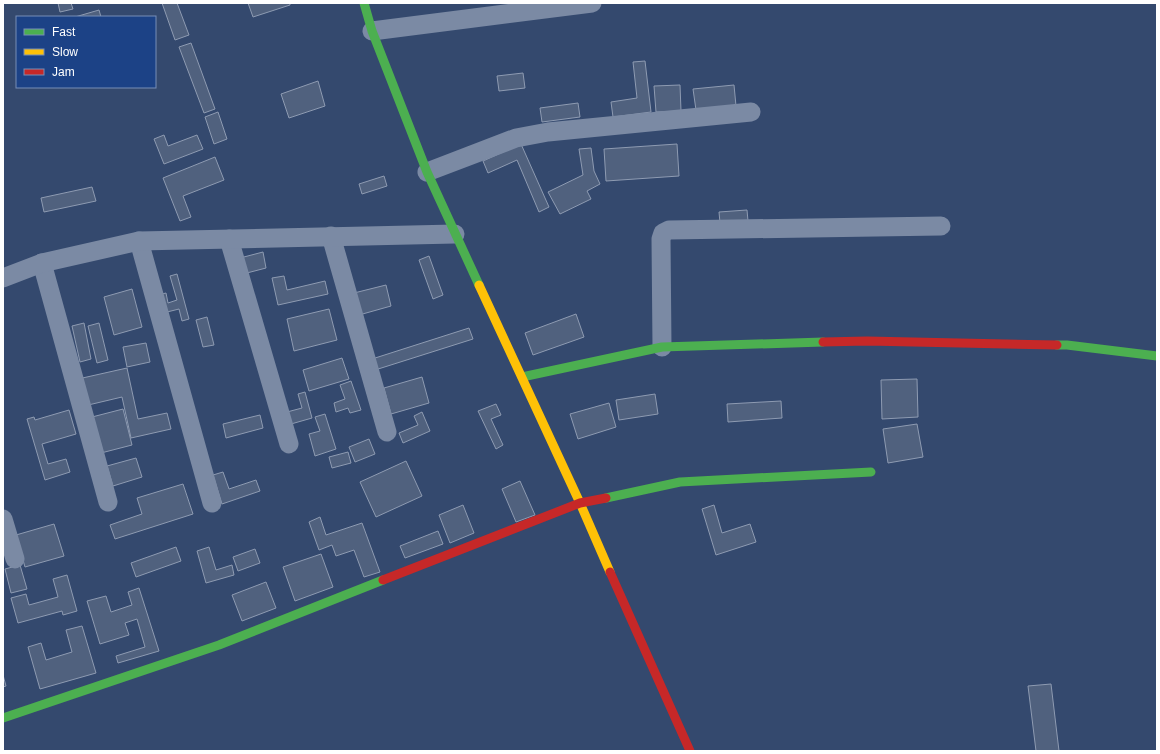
<svg xmlns="http://www.w3.org/2000/svg" width="1160" height="754" font-family="Arial,sans-serif">
<style>
.building{fill:#50617e;stroke:#8e9bb2}
.lines{fill:none;stroke-linecap:round;stroke-linejoin:round}
.street{stroke:#7b8aa4;stroke-width:19}
.fast{stroke:#4caf50;stroke-width:9}
.slow{stroke:#ffc107;stroke-width:9}
.jam{stroke:#c62828;stroke-width:9}
</style>
<rect width="100%" height="100%" fill="#34496e"/>
<!-- building -->
<g class="building">
<path d="M58,3H71L73,9L60,12Z"/>
<path d="M162,3H177L189,35L175,40Z"/>
<path d="M248,3H290V5L253,17Z"/>
<path d="M99,10L101,17H75Z"/>
<path d="M191,43L215,109L204,113L179,47Z"/>
<path d="M645,61L651,112L613,117L611,102L637,98L633,62Z"/>
<path d="M523,73L525,88L499,91L497,76Z"/>
<path d="M318,81L325,106L289,118L281,94Z"/>
<path d="M680,85L681,111L656,112L654,86Z"/>
<path d="M734,85L736,106L696,110L693,89Z"/>
<path d="M578,103L580,117L542,122L540,108Z"/>
<path d="M218,112L227,139L214,144L205,117Z"/>
<path d="M164,135L168,146L197,135L203,149L164,164L154,139Z"/>
<path d="M521,144L549,207L539,212L517,160L488,173L483,161Z"/>
<path d="M677,144L679,176L606,181L604,149Z"/>
<path d="M591,148L594,171L600,184L587,191L591,199L560,214L548,192L583,175L579,149Z"/>
<path d="M215,157L224,180L183,196L191,217L180,221L163,178Z"/>
<path d="M384,176L387,186L362,194L359,184Z"/>
<path d="M92,187L96,201L44,212L41,198Z"/>
<path d="M747,210L748,221L720,223L719,212Z"/>
<path d="M263,252L266,268L243,274L240,258Z"/>
<path d="M429,256L443,295L433,299L419,260Z"/>
<path d="M177,274L189,319L182,321L179,309L163,313L158,295L166,293L168,303L177,300L170,276Z"/>
<path d="M284,276L287,290L325,281L328,294L278,305L272,278Z"/>
<path d="M386,285L391,306L359,315L354,293Z"/>
<path d="M132,289L142,327L114,335L104,297Z"/>
<path d="M329,309L337,340L294,351L287,319Z"/>
<path d="M576,314L584,337L533,355L525,333Z"/>
<path d="M207,317L214,345L203,347L196,320Z"/>
<path d="M84,323L91,359L80,362L72,326Z"/>
<path d="M99,323L108,360L97,363L88,326Z"/>
<path d="M469,328L473,339L375,370L372,359Z"/>
<path d="M146,343L150,362L127,367L123,347Z"/>
<path d="M342,358L349,379L309,391L303,370Z"/>
<path d="M127,368L138,419L167,413L171,429L131,438L122,397L84,406L78,379Z"/>
<path d="M422,377L429,403L391,414L384,388Z"/>
<path d="M917,379L918,417L882,419L881,380Z"/>
<path d="M351,381L361,410L350,413L348,408L336,412L334,403L345,399L340,385Z"/>
<path d="M305,392L312,418L291,424L287,412L302,408L298,394Z"/>
<path d="M655,394L658,414L619,420L616,400Z"/>
<path d="M781,401L782,418L728,422L727,404Z"/>
<path d="M609,403L616,427L578,439L570,414Z"/>
<path d="M496,404L501,415L491,419L503,445L496,449L478,411Z"/>
<path d="M123,409L132,445L101,453L92,417Z"/>
<path d="M69,410L76,434L42,444L48,464L66,459L70,472L45,480L27,419L34,417L35,420Z"/>
<path d="M422,412L430,431L403,443L399,433L418,425L414,416Z"/>
<path d="M325,414L336,449L315,456L309,434L320,431L315,417Z"/>
<path d="M260,415L263,428L226,438L223,424Z"/>
<path d="M917,424L923,457L888,463L883,429Z"/>
<path d="M369,439L375,454L355,462L349,447Z"/>
<path d="M348,452L351,463L332,468L329,457Z"/>
<path d="M136,458L142,477L113,486L107,466Z"/>
<path d="M406,461L422,496L376,517L360,482Z"/>
<path d="M223,472L229,489L256,480L260,491L222,504L213,475Z"/>
<path d="M520,481L535,515L516,522L502,489Z"/>
<path d="M183,484L193,514L115,539L110,525L142,514L137,498Z"/>
<path d="M463,505L474,533L450,543L439,515Z"/>
<path d="M714,505L722,533L750,524L756,542L716,555L702,509Z"/>
<path d="M320,517L326,535L362,523L380,572L364,577L354,550L336,556L332,545L319,550L309,522Z"/>
<path d="M54,524L64,556L25,567L16,535Z"/>
<path d="M438,531L443,544L405,558L400,546Z"/>
<path d="M176,547L181,561L136,577L131,563Z"/>
<path d="M209,547L216,570L232,565L234,575L206,583L197,551Z"/>
<path d="M255,549L260,563L238,571L233,557Z"/>
<path d="M321,554L333,587L295,601L283,567Z"/>
<path d="M20,565L27,589L11,593L5,569Z"/>
<path d="M67,575L77,611L63,615L62,611L18,623L11,598L26,594L29,605L58,597L53,579Z"/>
<path d="M266,582L276,608L242,621L232,595Z"/>
<path d="M139,588L159,651L118,663L116,656L145,647L137,619L125,623L129,635L100,644L87,601L106,596L111,612L132,605L128,592Z"/>
<path d="M82,626L96,673L40,689L28,647L41,643L46,660L72,652L66,630Z"/>
<path d="M3,675L6,686L3,687Z"/>
<path d="M1051,684L1059,751H1036L1028,686Z"/>
</g>
<g class="lines">
<!-- street -->
<g class="street">
<path d="M372,31L592,3"/>
<path d="M427,172L516,138L548,132L751,112"/>
<path d="M331,236L387,432"/>
<path d="M229,239L289,444"/>
<path d="M139,241L212,503"/>
<path d="M42,263L108,502"/>
<path d="M3,278L42,263L139,241L455,234"/>
<path d="M662,347L661,239L663,233L669,230L941,226"/>
<path d="M3,519L15,559"/>
</g>
<!-- fast -->
<g class="fast">
<path d="M364,3L372,31L427,172L479,285"/>
<path d="M1057,345H1067L1157,356"/>
<path d="M522,377L662,347L823,342"/>
<path d="M606,498L680,482L871,472"/>
<path d="M3,718L219,645L383,580"/>
</g>
<!-- slow -->
<path class="slow" d="M479,285L580,503L610,572"/>
<!-- jam -->
<g class="jam">
<path d="M823,342L867,341L1057,345"/>
<path d="M610,572L690,751"/>
<path d="M383,580L580,503L606,498"/>
</g>
</g>
<!-- border -->
<rect width="1160" height="754" fill="none" stroke="#ffffff" stroke-width="8"/>
<!-- legend -->
<rect x="16" y="16" width="140" height="72" fill="#1c4286" stroke="#778eb6"/>
<rect x="24" y="29" width="20" height="6" fill="#4caf50" stroke="#778eb6"/>
<text x="52" y="36" font-size="12" fill="#ffffff">Fast</text>
<rect x="24" y="49" width="20" height="6" fill="#ffc107" stroke="#778eb6"/>
<text x="52" y="56" font-size="12" fill="#ffffff">Slow</text>
<rect x="24" y="69" width="20" height="6" fill="#c62828" stroke="#778eb6"/>
<text x="52" y="76" font-size="12" fill="#ffffff">Jam</text>
</svg>
